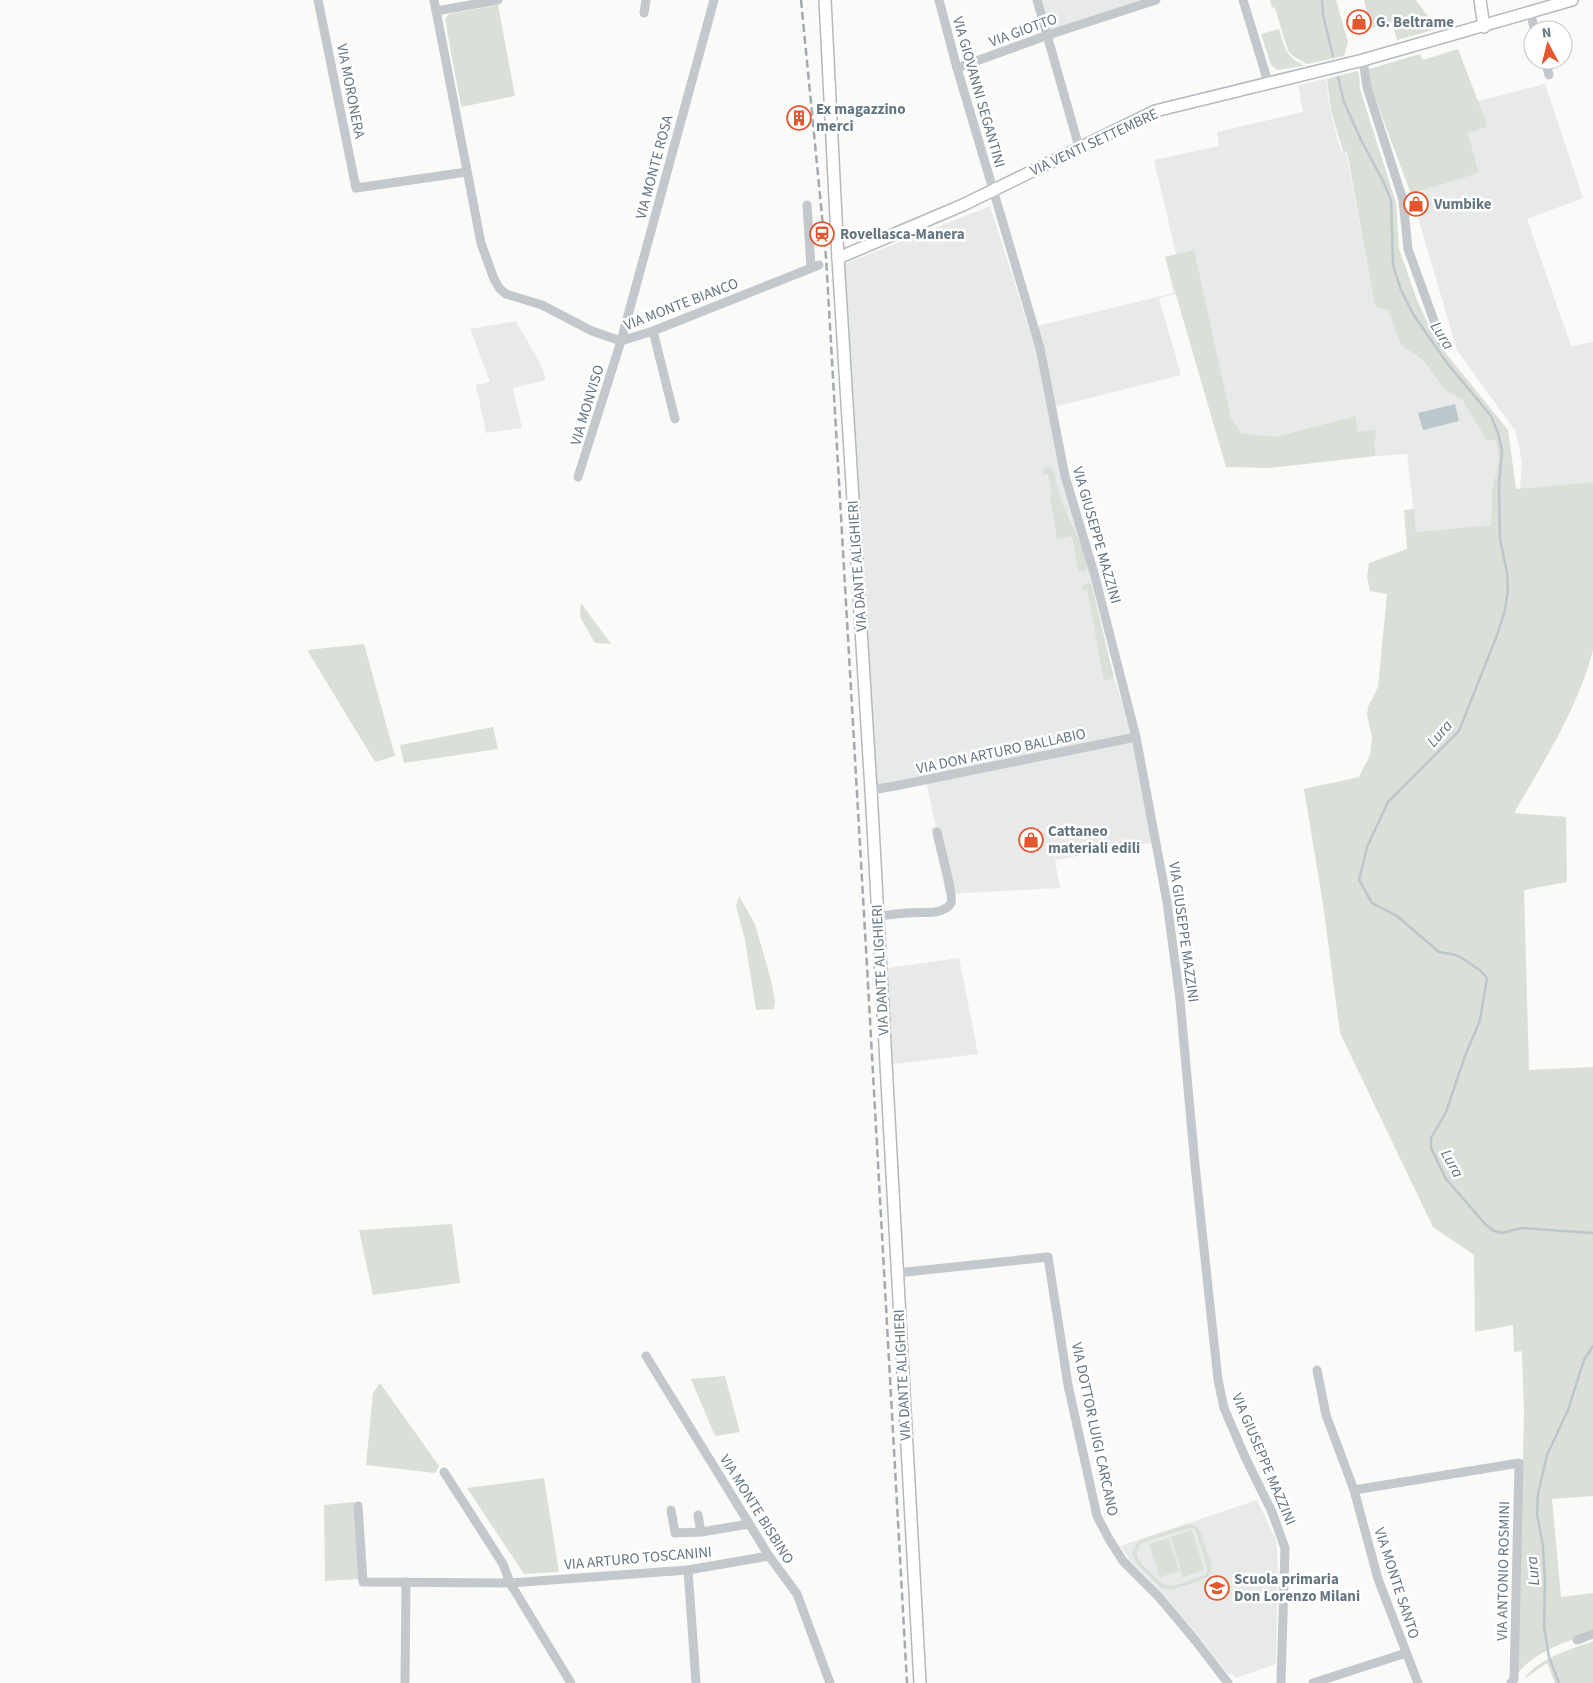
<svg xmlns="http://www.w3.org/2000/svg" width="1593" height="1683" font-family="'Source Sans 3',sans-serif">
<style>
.built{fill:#e8e9e9}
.green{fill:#dadfd7;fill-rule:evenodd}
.water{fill:#bbc7cb}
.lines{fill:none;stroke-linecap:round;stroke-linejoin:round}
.stream{stroke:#bbc7cb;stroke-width:2.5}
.secondary-casing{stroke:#b3babf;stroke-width:14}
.street{stroke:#c3c8cc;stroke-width:9}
.secondary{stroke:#fff;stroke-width:11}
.rail{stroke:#a2aab0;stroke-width:2.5;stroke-dasharray:8 4;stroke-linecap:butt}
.labels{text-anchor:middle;stroke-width:5;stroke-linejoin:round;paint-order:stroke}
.poi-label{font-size:15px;font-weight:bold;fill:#657683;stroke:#fff;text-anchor:start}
.street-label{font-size:15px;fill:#657683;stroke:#fff}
.water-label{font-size:16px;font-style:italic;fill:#60757c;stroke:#fff}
</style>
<rect width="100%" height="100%" fill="#fafaf8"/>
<!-- built -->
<g class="built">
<path d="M1039,0H1154L1048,34Z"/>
<path d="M1326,79L1330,111L1341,151L1346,152L1375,305L1388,310L1401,345L1424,361L1444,389L1462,400L1487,439H1496L1499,459L1492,491L1491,525L1416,532L1407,454L1376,456L1374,445L1377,429L1358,432L1354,416L1275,437L1241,434L1231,418L1202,288L1159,298L1181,375L1050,408L1114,677L1136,745L1154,842L1055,860L1060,888L946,894L931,828L936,826L926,782L872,791L839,266L990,206L1029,328L1174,293L1165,257L1176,254L1154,160L1219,146L1217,132L1303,112L1298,85Z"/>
<path d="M1545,84L1583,198L1527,219L1571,346L1593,342V482L1520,489L1522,462L1516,432L1457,350L1411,194L1479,173L1468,133L1488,127L1478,101Z"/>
<path d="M516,321L541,365L546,380L513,388L522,428L486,433L476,385L490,382L470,329Z"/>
<path d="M959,958L978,1054L886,1065L881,969Z"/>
<path d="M1257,1500L1276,1540L1278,1567L1276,1664L1236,1678L1232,1673L1228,1674L1197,1634L1164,1595L1129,1559L1120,1546Z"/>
</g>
<!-- green -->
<g class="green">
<path d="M1270,0H1336L1348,42L1344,56L1307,64L1293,56L1288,51L1275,8L1272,7Z"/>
<path d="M1364,0H1416L1437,29L1397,40L1392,23L1371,28Z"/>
<path d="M498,5L515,96L461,107L445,19L449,14Z"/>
<path d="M1279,29C1284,45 1286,58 1302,64L1303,66L1277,70L1271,65L1261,34Z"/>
<path d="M1458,49L1488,127L1468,133L1479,173L1411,194L1371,87L1369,69L1420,54L1423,60Z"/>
<path d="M1357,71L1359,74L1360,89L1396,203L1399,249L1417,300L1431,330L1448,356L1508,430L1516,489L1593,482V650C1578,708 1544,761 1514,813L1566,817L1567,882L1524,890L1529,1070L1593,1067V1496L1552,1499L1561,1597L1593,1593V1632C1567,1642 1535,1651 1518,1673L1524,1412L1522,1351L1514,1352L1513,1325L1475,1332L1474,1255L1433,1227L1340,1033L1323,904L1304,789L1359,777L1370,755L1372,737L1367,715L1368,707L1378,687L1387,594L1370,591L1367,577L1369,563L1407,549L1404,510L1414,509L1416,532L1491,525L1492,491L1499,459L1496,440H1487L1462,400L1444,389L1424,361L1401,345L1388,310L1375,306L1347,152L1343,151L1331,111L1327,79Z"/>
<path d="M1194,250L1231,418L1241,433L1275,437L1355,416L1358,432L1377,429L1374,445L1376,456L1270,468L1226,467L1165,257Z"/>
<path d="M1051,467L1052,471L1054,473L1062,503L1082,547L1087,568L1083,572L1078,571L1072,536L1057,539L1050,495L1052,494L1048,474L1043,475L1044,470L1045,468Z"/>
<path d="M1087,583L1091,584L1114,678L1104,681L1087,589L1081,590L1083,585Z"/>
<path d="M581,603L611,644L595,643L580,617Z"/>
<path d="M364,644L395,756L375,762L307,650Z"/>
<path d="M493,727L498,749L404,763L400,745Z"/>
<path d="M739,896L755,924L771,980L775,1001L774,1009L756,1010L745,940L736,906Z"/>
<path d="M452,1224L460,1283L373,1295L359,1230Z"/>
<path d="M725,1376L740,1432L715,1436L691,1379Z"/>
<path d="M380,1383L439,1466L435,1473L366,1465L373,1393Z"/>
<path d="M544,1478L559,1572L524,1574L467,1488Z"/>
<path d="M354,1502L359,1579L325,1581L324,1505Z"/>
<path d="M1189,1524C1201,1525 1202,1537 1205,1547C1207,1554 1214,1566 1211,1573C1208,1580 1172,1591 1165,1589C1159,1587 1155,1582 1150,1577C1139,1566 1124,1554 1140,1540ZM1189,1528H1193L1196,1532L1207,1566V1572L1205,1575C1194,1578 1177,1588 1166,1585C1161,1584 1157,1579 1153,1575C1144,1567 1129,1555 1142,1543Z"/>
<path d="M1192,1530L1204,1570L1183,1577L1171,1537Z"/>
<path d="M1169,1538L1179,1571L1160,1577L1149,1544Z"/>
<path d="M1593,1641V1683H1555L1547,1663L1524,1679C1539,1658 1569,1650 1593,1641Z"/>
</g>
<!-- water -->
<path class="water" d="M1455,404L1459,421L1423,430L1418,413Z"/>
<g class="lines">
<!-- stream -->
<g class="stream">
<path d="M1322,0L1323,15L1333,56"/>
<path d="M1338,77L1344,102L1361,140L1383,181L1391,200L1393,265L1401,290L1413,314L1447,363L1491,416L1498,433L1502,451L1499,486L1500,539L1507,573L1508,590L1505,610L1497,635L1459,731L1388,802L1367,847L1359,880L1372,903L1397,916L1439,952L1456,955L1465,960L1481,971L1487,978L1480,1020L1465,1056L1446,1112L1431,1138V1148L1446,1179L1486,1225L1494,1231L1502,1233L1522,1228L1593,1233"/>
<path d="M1559,1683L1549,1657L1544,1627L1545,1580L1543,1547L1537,1514L1538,1494L1547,1455L1568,1410L1584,1360L1593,1346"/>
</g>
<!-- secondary casing -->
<g class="secondary-casing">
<g id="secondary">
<path d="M825,0L838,258L871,790L920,1683"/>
<path d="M1480,0L1484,27"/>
<path d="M838,258L963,205L1155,111L1363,60L1572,0"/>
</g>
</g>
<!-- street -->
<g class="street">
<path d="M318,0L356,188L467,172"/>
<path d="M434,0L481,243L494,279L500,289L506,294L542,305L592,331L621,341L653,331L819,265"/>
<path d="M939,0L957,68L1040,348L1065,476L1094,573L1136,737L1167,902L1180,1000L1195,1165L1218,1380L1224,1408L1245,1457L1272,1512L1285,1548L1281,1683"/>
<path d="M1037,0L1079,147"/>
<path d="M1243,0L1268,82"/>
<path d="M436,11L498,0"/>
<path d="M644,13L646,0"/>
<path d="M1530,13L1535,30"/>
<path d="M1363,60L1367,87L1403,200L1408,249L1442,343"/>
<path d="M1545,60L1549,75"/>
<path d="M957,68L1048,35L1156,0"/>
<path d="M807,205L811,268"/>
<path d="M653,331L675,419"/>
<path d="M578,477L621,341L714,0"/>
<path d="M871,790L895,786L1136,737"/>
<path d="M877,917C897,912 915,913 935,912C940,911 948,909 951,903C954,895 939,843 937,832"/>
<path d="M896,1273L1048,1257L1068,1385L1097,1516L1109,1539L1123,1561L1159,1597L1195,1640L1228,1683"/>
<path d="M646,1356L769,1556L797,1594L830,1683"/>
<path d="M1317,1370L1326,1415L1354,1490L1378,1579L1418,1683"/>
<path d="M444,1472L503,1564L510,1583L571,1683"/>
<path d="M1354,1490L1519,1463L1514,1679L1511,1683"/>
<path d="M358,1506L363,1582L510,1583L688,1570L769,1556"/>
<path d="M671,1510L675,1533L701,1532"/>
<path d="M698,1515L701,1532L749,1524"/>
<path d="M688,1570L696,1683"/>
<path d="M1577,1640L1593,1634"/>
<path d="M405,1683L406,1582"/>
<path d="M1313,1683L1406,1653"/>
</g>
<!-- secondary -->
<use href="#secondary" class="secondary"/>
<!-- rail -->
<path class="rail" d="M801,0L826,257L867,966L907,1683"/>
</g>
<!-- icons -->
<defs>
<g id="shop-ring" transform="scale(1.25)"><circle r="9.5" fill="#fff" stroke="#e4572e" stroke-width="1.5"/><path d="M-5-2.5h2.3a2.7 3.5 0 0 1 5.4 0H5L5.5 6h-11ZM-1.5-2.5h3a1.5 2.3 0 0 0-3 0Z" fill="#e4572e"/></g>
<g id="building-ring" transform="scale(1.25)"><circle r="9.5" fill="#fff" stroke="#e4572e" stroke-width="1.5"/><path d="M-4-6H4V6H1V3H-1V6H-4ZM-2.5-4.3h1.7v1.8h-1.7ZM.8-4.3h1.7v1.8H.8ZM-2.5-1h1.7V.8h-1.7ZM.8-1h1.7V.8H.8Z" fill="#e4572e"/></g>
<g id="station-ring" transform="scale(1.25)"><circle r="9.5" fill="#fff" stroke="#e4572e" stroke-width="1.5"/><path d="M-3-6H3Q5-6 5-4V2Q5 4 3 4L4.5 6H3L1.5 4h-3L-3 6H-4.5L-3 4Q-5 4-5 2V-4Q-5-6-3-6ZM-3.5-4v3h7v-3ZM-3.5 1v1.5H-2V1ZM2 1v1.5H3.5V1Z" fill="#e4572e"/></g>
<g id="school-ring" transform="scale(1.25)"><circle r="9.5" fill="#fff" stroke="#e4572e" stroke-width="1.5"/><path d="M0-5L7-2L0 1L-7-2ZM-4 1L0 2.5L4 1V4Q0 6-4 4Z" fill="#e4572e"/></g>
</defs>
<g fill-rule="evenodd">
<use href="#shop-ring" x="1359" y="22"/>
<use href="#building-ring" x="799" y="118"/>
<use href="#shop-ring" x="1416" y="204"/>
<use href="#station-ring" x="822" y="234"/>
<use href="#shop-ring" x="1031" y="840"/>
<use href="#school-ring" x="1217" y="1588"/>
</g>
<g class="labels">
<!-- poi labels -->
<g class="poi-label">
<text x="1376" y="27">G. Beltrame</text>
<text x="816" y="114">Ex magazzino<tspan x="816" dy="17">merci</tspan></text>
<text x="1434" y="209">Vumbike</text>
<text x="840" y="239">Rovellasca-Manera</text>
<text x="1048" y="836">Cattaneo<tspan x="1048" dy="17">materiali edili</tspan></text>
<text x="1234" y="1584">Scuola primaria<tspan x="1234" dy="17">Don Lorenzo Milani</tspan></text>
</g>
<!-- street labels -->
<g class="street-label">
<text transform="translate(1023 30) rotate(-20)" y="5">VIA GIOTTO</text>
<text transform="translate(351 91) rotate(79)" y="5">VIA MORONERA</text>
<text transform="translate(979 92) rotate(74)" y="5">VIA GIOVANNI SEGANTINI</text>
<text transform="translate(1094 142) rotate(-25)" y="5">VIA VENTI SETTEMBRE</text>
<text transform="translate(654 167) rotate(-75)" y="5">VIA MONTE ROSA</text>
<text transform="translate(681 304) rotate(-21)" y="5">VIA MONTE BIANCO</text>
<text transform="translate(587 405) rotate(-73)" y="5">VIA MONVISO</text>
<text transform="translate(1097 535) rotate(74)" y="5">VIA GIUSEPPE MAZZINI</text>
<text transform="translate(857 566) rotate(-94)" y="5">VIA DANTE ALIGHIERI</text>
<text transform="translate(1001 751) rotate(-12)" y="5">VIA DON ARTURO BALLABIO</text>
<text transform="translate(1184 932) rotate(82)" y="5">VIA GIUSEPPE MAZZINI</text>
<text transform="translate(880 970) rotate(-93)" y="5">VIA DANTE ALIGHIERI</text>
<text transform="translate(902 1375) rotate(-93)" y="5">VIA DANTE ALIGHIERI</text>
<text transform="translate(1095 1429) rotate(78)" y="5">VIA DOTTOR LUIGI CARCANO</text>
<text transform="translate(1264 1459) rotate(67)" y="5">VIA GIUSEPPE MAZZINI</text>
<text transform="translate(757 1509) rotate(58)" y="5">VIA MONTE BISBINO</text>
<text transform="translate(638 1558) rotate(-5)" y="5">VIA ARTURO TOSCANINI</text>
<text transform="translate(1503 1571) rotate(-89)" y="5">VIA ANTONIO ROSMINI</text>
<text transform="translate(1397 1583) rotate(72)" y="5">VIA MONTE SANTO</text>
</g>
<!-- water labels -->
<g class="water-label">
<text transform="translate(1443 335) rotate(58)" y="6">Lura</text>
<text transform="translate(1439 733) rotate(-49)" y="6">Lura</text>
<text transform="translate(1453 1163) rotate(61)" y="6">Lura</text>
<text transform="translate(1532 1571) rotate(-95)" y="6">Lura</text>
</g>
</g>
<!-- north arrow -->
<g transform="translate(1548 45) rotate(353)"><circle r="24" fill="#ffffff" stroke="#c1c8cd"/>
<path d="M0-4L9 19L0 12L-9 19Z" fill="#e4572e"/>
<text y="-8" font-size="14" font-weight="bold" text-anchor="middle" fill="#657683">N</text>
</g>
</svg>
